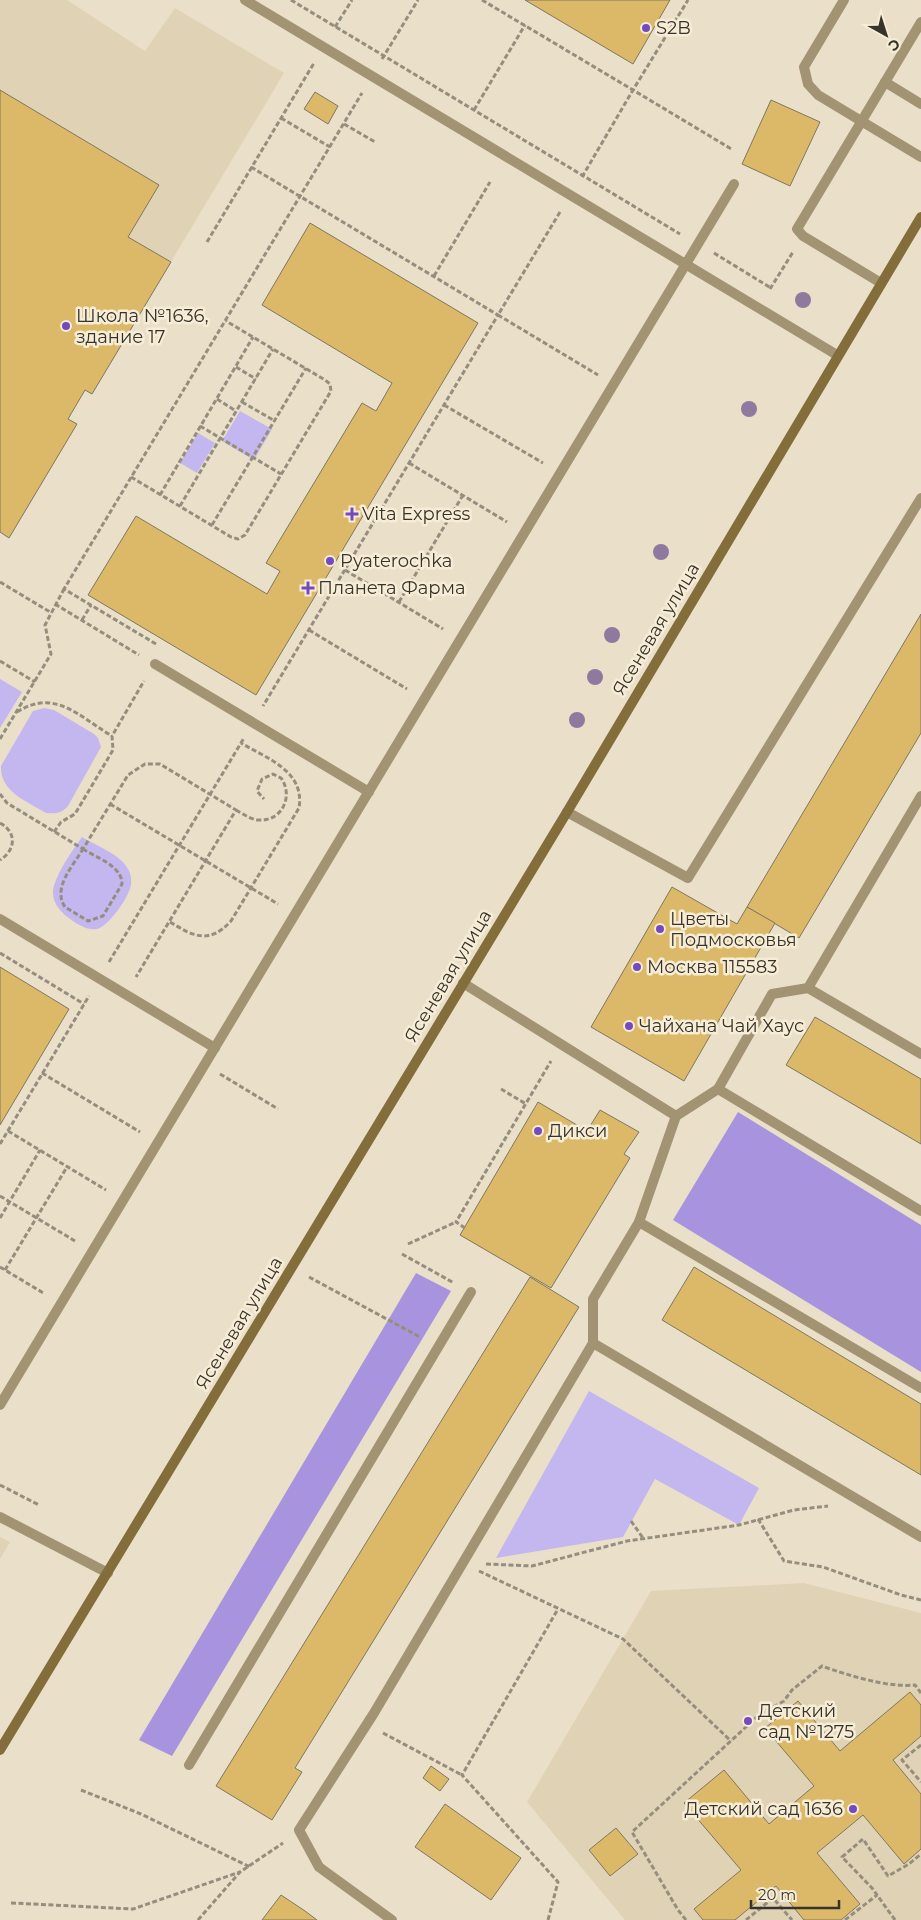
<svg xmlns="http://www.w3.org/2000/svg" width="921" height="1920" font-family="Montserrat,sans-serif">
<style>
.built{fill:#e0d3b5}
.green{fill:#c4b6ef}
.forest{fill:#a894de}
.building{fill:#dcb968;stroke:#7f7662}
.lines{fill:none;stroke-linecap:round;stroke-linejoin:round}
.path{stroke:#958e7e;stroke-width:3;stroke-dasharray:5 2.5;stroke-linecap:butt}
.service{stroke:#a29373;stroke-width:10}
.secondary{stroke:#836d3b;stroke-width:10}
.tree{fill:#8f799e}
.poi-dot{fill:#7449c2;stroke:#f7edd6;stroke-width:2}
.labels{text-anchor:middle;stroke-width:5;stroke-linejoin:round;paint-order:stroke}
.poi-label{font-size:18px;fill:#38342c;stroke:#f7edd6;text-anchor:start}
.street-label{font-size:18px;fill:#38342c;stroke:#f7edd6}
</style>
<rect width="100%" height="100%" fill="#eae0c9"/>
<!-- built -->
<g class="built">
<path d="M0,0H67L145,51L175,8L284,73L92,394L85,390L68,419L77,424L9,538L0,532Z"/>
<path d="M0,1537L10,1542L0,1559Z"/>
<path d="M804,1583L921,1613V1920H625L527,1802L651,1591Z"/>
</g>
<!-- green -->
<g class="green">
<path d="M240,411L272,429L254,460L222,441Z"/>
<path d="M198,433L215,443L197,473L180,463Z"/>
<path d="M0,679L22,692L0,728Z"/>
<path d="M44,708L54,710L94,734L98,738L101,747L68,806C62,813 56,814 46,813C27,801 0,792 1,766L33,711Z"/>
<path d="M82,837C95,845 117,853 126,866C130,871 132,878 131,884C130,896 109,926 97,929C89,930 83,927 76,923C60,913 47,900 56,880C62,865 73,850 82,837Z"/>
<path d="M589,1391L759,1488L739,1525L655,1479L623,1537L496,1558Z"/>
</g>
<!-- forest -->
<g class="forest">
<path d="M738,1112L921,1225V1372L673,1220Z"/>
<path d="M416,1273L451,1291L172,1756L139,1740Z"/>
</g>
<!-- building -->
<g class="building">
<path d="M525,0H670L633,64Z"/>
<path d="M0,90L159,185L128,237L171,262L92,394L85,390L68,419L77,424L9,538L0,532Z"/>
<path d="M315,92L338,106L328,124L304,109Z"/>
<path d="M771,100L820,122L790,186L742,164Z"/>
<path d="M310,223L478,323L256,695L88,595L136,516L267,594L280,571L266,563L362,403L376,411L392,383L262,305Z"/>
<path d="M921,614V733L799,938L747,907Z"/>
<path d="M672,887L737,924L747,907L775,923L684,1081L591,1027Z"/>
<path d="M0,967L69,1009L0,1125Z"/>
<path d="M815,1017L921,1079V1144L786,1065Z"/>
<path d="M538,1102L587,1131L600,1110L639,1132L624,1154L630,1158L551,1288L460,1235Z"/>
<path d="M694,1267L921,1404V1475L662,1320Z"/>
<path d="M530,1277L579,1307L295,1768L302,1772L272,1820L216,1786Z"/>
<path d="M910,1692L921,1705V1736L893,1760L921,1794V1849L904,1864L863,1815L817,1853L860,1904L841,1920H804L776,1886L735,1920H703L694,1909L741,1870L684,1803L724,1770L769,1824L814,1786L765,1728L798,1701L840,1751Z"/>
<path d="M431,1766L449,1779L440,1791L423,1778Z"/>
<path d="M445,1804L521,1858L491,1900L415,1847Z"/>
<path d="M616,1828L638,1854L610,1876L589,1850Z"/>
<path d="M281,1895L305,1911L317,1920H262Z"/>
</g>
<g class="lines">
<!-- path -->
<g class="path">
<path d="M291,0L680,234"/>
<path d="M482,0L633,90L688,0"/>
<path d="M335,27L352,0"/>
<path d="M382,59L418,0"/>
<path d="M474,110L525,25"/>
<path d="M281,118L330,147"/>
<path d="M344,124L375,142"/>
<path d="M251,167L498,315L263,706"/>
<path d="M582,177L633,90L733,150"/>
<path d="M560,212L498,315L598,375"/>
<path d="M207,242L314,63"/>
<path d="M714,253L771,288"/>
<path d="M434,276L490,182"/>
<path d="M770,289L793,252"/>
<path d="M236,367L256,379"/>
<path d="M217,399L236,411"/>
<path d="M242,402L275,421"/>
<path d="M444,405L543,463"/>
<path d="M200,426L281,474"/>
<path d="M409,463L507,522"/>
<path d="M131,477L231,537L238,539L245,535L331,391L330,384L325,380L226,321"/>
<path d="M160,495L253,337"/>
<path d="M180,506L273,349"/>
<path d="M212,525L306,368"/>
<path d="M345,570L443,629"/>
<path d="M0,582L50,612"/>
<path d="M399,602L463,495"/>
<path d="M55,604L139,655"/>
<path d="M82,620L91,605"/>
<path d="M309,630L407,689"/>
<path d="M156,644L64,589L362,93"/>
<path d="M0,661L35,682"/>
<path d="M17,712C55,688 78,716 112,736"/>
<path d="M0,739L51,654L45,625L64,589"/>
<path d="M0,794L7,803L83,849L128,775L145,764H160L236,810L136,977"/>
<path d="M110,804L278,904"/>
<path d="M236,810C243,814 250,819 258,820C282,822 294,796 281,778L273,774L262,779L257,791L264,799"/>
<path d="M0,823C17,832 16,850 0,860"/>
<path d="M54,832L61,822L75,814L113,750L112,736L144,681"/>
<path d="M83,849C97,858 122,866 122,884L103,916L88,921L65,907C52,888 73,866 83,849Z"/>
<path d="M170,922C193,936 209,945 231,921L299,808C305,771 268,759 241,743"/>
<path d="M0,953L84,1004"/>
<path d="M109,962L244,738"/>
<path d="M42,1073L140,1132"/>
<path d="M220,1074L278,1109"/>
<path d="M501,1089L526,1104"/>
<path d="M8,1131L106,1190"/>
<path d="M0,1144L89,996"/>
<path d="M0,1196L75,1241"/>
<path d="M0,1218L40,1150"/>
<path d="M465,1228L456,1222L551,1061"/>
<path d="M408,1244L456,1222"/>
<path d="M402,1254L454,1283"/>
<path d="M0,1267L45,1294"/>
<path d="M5,1270L67,1167"/>
<path d="M309,1277L420,1337"/>
<path d="M0,1485L39,1505"/>
<path d="M758,1519L784,1561L823,1567L901,1595L921,1600"/>
<path d="M631,1521L643,1538"/>
<path d="M486,1564L532,1566L627,1541L739,1525L794,1510L828,1506"/>
<path d="M479,1571L623,1639L731,1741"/>
<path d="M383,1733L462,1775"/>
<path d="M921,1745L902,1760L921,1782"/>
<path d="M81,1790L141,1814L250,1867"/>
<path d="M11,1903L133,1909L240,1872"/>
<path d="M198,1920L240,1872L283,1843"/>
<path d="M548,1920L558,1882L462,1775L558,1609"/>
<path d="M686,1920L678,1910L632,1832L759,1715L784,1701L792,1690L822,1666C847,1675 888,1688 915,1685L921,1693"/>
<path d="M746,1920L773,1898L792,1920"/>
<path d="M845,1920L877,1895"/>
<path d="M895,1920L872,1888L842,1857L863,1839L888,1876L909,1864L921,1854"/>
</g>
<!-- service -->
<g class="service">
<path d="M245,0L837,355"/>
<path d="M844,0L804,67L808,84L818,95L921,157"/>
<path d="M885,82L921,104"/>
<path d="M881,283L803,236L797,229L921,22"/>
<path d="M155,664L369,792"/>
<path d="M567,812L688,878L921,498"/>
<path d="M0,919L215,1048"/>
<path d="M463,983L676,1116"/>
<path d="M808,988L921,1054"/>
<path d="M718,1089L921,1211"/>
<path d="M639,1222L921,1388"/>
<path d="M593,1343L921,1537"/>
<path d="M0,1405L734,184"/>
<path d="M0,1517L108,1573"/>
<path d="M189,1765L471,1292"/>
<path d="M392,1920L319,1867L299,1830L374,1713L593,1343V1299L639,1222L676,1116L718,1089L772,994L808,988L921,796"/>
</g>
<!-- secondary -->
<path class="secondary" d="M0,1750L567,812L921,217"/>
</g>
<!-- trees -->
<g class="tree">
<circle cx="803" cy="300" r="8"/>
<circle cx="749" cy="409" r="8"/>
<circle cx="661" cy="552" r="8"/>
<circle cx="612" cy="635" r="8"/>
<circle cx="595" cy="677" r="8"/>
<circle cx="577" cy="720" r="8"/>
</g>
<!-- markers -->
<g class="poi-dot">
<circle cx="646" cy="28" r="5"/>
<circle cx="66" cy="326" r="5"/>
<path d="M349.5 506.5h5v5h5v5h-5v5h-5v-5h-5v-5h5z"/>
<circle cx="330" cy="561" r="5"/>
<path d="M305.5 580.5h5v5h5v5h-5v5h-5v-5h-5v-5h5z"/>
<circle cx="660" cy="929" r="5"/>
<circle cx="637" cy="967" r="5"/>
<circle cx="629" cy="1026" r="5"/>
<circle cx="538" cy="1131" r="5"/>
<circle cx="748" cy="1721" r="5"/>
<circle cx="853" cy="1809" r="5"/>
</g>
<g class="labels">
<!-- poi labels -->
<g class="poi-label">
<text x="656" y="34">S2B</text>
<text x="76" y="322">Школа №1636,<tspan x="76" dy="21">здание 17</tspan></text>
<text x="362" y="520">Vita Express</text>
<text x="340" y="567">Pyaterochka</text>
<text x="318" y="594">Планета Фарма</text>
<text x="670" y="925">Цветы<tspan x="670" dy="21">Подмосковья</tspan></text>
<text x="647" y="973">Москва 115583</text>
<text x="639" y="1032">Чайхана Чай Хаус</text>
<text x="548" y="1137">Дикси</text>
<text x="758" y="1717">Детский<tspan x="758" dy="21">сад №1275</tspan></text>
<text x="843" y="1815" text-anchor="end">Детский сад 1636</text>
</g>
<!-- street labels -->
<g class="street-label">
<text transform="translate(656 629) rotate(-59)" y="6">Ясеневая улица</text>
<text transform="translate(448 976) rotate(-59)" y="6">Ясеневая улица</text>
<text transform="translate(239 1323) rotate(-59)" y="6">Ясеневая улица</text>
</g>
</g>
<!-- north arrow -->
<g transform="translate(886 35) rotate(141)" stroke="#f7edd6" stroke-width="4" paint-order="stroke">
<path d="M0-4L9 19L0 12L-9 19Z" fill="#38342c"/>
<text y="-8" font-size="14" font-weight="bold" text-anchor="middle" fill="#38342c">С</text>
</g>
<!-- scale -->
<path d="M751 1900v8h88v-8" fill="none" stroke="#38342c" stroke-width="2.5"/>
<text x="758" y="1900" font-size="15" fill="#38342c" stroke="#f7edd6" stroke-width="4" paint-order="stroke">20 m</text>
</svg>
